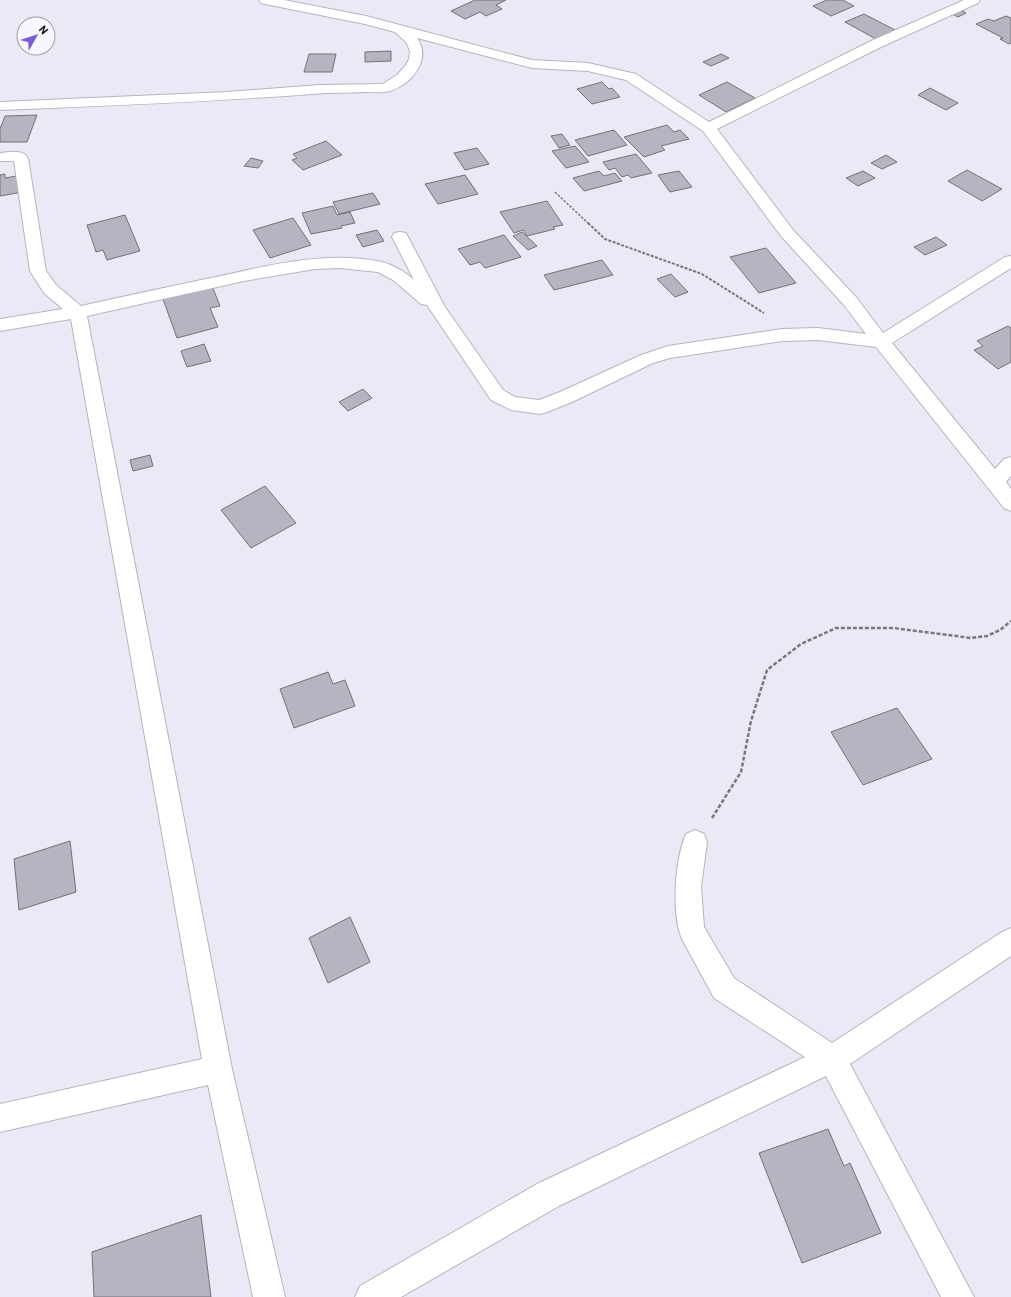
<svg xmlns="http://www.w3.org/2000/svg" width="1011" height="1297" font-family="Barlow,sans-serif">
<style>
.building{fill:#b5b4c0;stroke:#72717b}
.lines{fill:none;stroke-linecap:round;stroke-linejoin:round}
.street-casing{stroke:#b5b4c0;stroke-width:2}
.path-far2{stroke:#78767e;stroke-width:1.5;stroke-dasharray:2.5 1.5;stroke-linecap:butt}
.path-far1{stroke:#78767e;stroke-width:2;stroke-dasharray:3 1.5;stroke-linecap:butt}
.path{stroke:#78767e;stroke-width:2.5;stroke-dasharray:4 2;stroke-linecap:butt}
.street{fill:#fff;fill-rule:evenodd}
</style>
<rect width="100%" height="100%" fill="#ebe9f6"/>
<!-- building -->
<g class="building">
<path d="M475,0H506L496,5L502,9L486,16L480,12L465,19L451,11Z"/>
<path d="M827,0H843L854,6L831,16L813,6Z"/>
<path d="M959,9L966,13L958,17L950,13Z"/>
<path d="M864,14L895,30L876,39L845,22Z"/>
<path d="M1006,16L1011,18V43L1009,44L1000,39L1003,38L976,24L988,19L994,21Z"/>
<path d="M391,51V61L365,62V52Z"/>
<path d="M309,54H336L332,72H304Z"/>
<path d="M721,54L729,58L711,66L703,62Z"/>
<path d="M602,82L609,89L612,88L620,97L592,104L577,89Z"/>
<path d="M727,82L755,98L726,112L699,95Z"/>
<path d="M930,88L958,103L946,110L918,95Z"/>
<path d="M37,115L27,142H0V129L5,116Z"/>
<path d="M667,125L674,132L680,130L689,139L661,146L665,150L644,157L624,137Z"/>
<path d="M614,130L627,145L588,156L575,140Z"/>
<path d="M562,134L570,145L559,148L551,136Z"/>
<path d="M326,141L342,155L303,170L292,160L297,158L293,154Z"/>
<path d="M575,146L589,162L566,168L552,151Z"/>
<path d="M477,148L489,164L465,170L454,153Z"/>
<path d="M636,154L652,173L631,178L628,175L622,177L615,168L609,170L603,162Z"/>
<path d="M886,155L897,162L882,169L871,163Z"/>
<path d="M251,158L263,161L258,168L244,166Z"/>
<path d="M967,170L1002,189L982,201L948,181Z"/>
<path d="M599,171L604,176L615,173L622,181L584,191L573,178Z"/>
<path d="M679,171L692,187L670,192L658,175Z"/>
<path d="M863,171L875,178L858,186L846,178Z"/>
<path d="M5,174V178L22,175L23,192L0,196V175Z"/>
<path d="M465,175L478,194L438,204L425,184Z"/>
<path d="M373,193L380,204L339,214L333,202Z"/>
<path d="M547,201L563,225L553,227L555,229L527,236L523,230L514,233L500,212Z"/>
<path d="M333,206L337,215L350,212L355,223L341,226L342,228L311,234L302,213Z"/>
<path d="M125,215L140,251L107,260L103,250L96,252L87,225Z"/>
<path d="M293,218L311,245L270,258L253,230Z"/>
<path d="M377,230L384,241L363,247L356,235Z"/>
<path d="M522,232L537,246L528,250L513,236Z"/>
<path d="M504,235L521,257L485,268L480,262L470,265L458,249Z"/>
<path d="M936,237L947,245L925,255L914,247Z"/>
<path d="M766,248L796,283L759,293L730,257Z"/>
<path d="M602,260L613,275L554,290L544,275Z"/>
<path d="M671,274L688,292L675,297L657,279Z"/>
<path d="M212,286L220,306L210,308L218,327L177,338L163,299Z"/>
<path d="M1008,326L1011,328V362L998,369L974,350L983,346L977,341Z"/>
<path d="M204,344L211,361L187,367L181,351Z"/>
<path d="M363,389L372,398L348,411L339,402Z"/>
<path d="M150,455L153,466L133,471L130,460Z"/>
<path d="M265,486L296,523L251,548L221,510Z"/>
<path d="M328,672L333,684L345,680L355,706L294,728L280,689Z"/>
<path d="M897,708L932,759L863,785L831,732Z"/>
<path d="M70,841L76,892L19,910L14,859Z"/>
<path d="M350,917L370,962L328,983L309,938Z"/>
<path d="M828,1129L844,1166L850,1163L881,1233L802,1263L759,1153Z"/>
<path d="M201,1215L211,1297H94L92,1252Z"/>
</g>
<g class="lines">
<!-- street casing -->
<g class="street-casing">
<g id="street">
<path d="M259,0H284L366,16L532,60L588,63L636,74L709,122L871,41L964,0H980L978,3L881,47L717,129L793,230L856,297L883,333L1005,257L1011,256V268L892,343L995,469L1004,459L1011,457V476L1006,482L1011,489V511L1004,508L876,347L818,340L782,341L670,358L653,363L572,402L547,412L540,414L511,410L491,400L427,305L421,304L393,280L378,272L340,268L315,269L244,281L87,316L232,1069L285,1297H253L208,1085L0,1132V1104L202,1059L71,319L0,331V319L63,309L44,293L30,271L14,161H0V153C9,152 23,149 28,158L46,271L56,285L81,306C125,296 168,287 211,278C266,266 326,250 382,262C394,265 405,272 414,280L392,237L394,233L400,232L406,233L408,237L445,307L503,390L515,397L539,400L560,392L641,355L668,346L782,329L818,328L866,334L844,305L781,236L703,131L626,80L588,71L532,68L417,38C432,59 412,84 390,91C383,93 374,92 366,92C348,93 330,92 312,94C208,102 104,106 0,110V102L227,92L319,85L383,84L398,74L406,65L409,59L410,52L407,43L395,32L365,24L265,4L261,3Z"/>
<path d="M695,830L704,834L707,842L701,887L704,927L734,978L832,1043L1002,932L1011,928V956L850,1064L974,1297H941L826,1076L559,1206L401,1297H355L360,1286L537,1184L805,1057L714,998L682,939C671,913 675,859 686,834Z"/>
</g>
</g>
<!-- path-far2 -->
<path class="path-far2" d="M555,192L589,224"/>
<!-- path-far1 -->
<path class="path-far1" d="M588,223L605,239L702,274L764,313"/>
<!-- path -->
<path class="path" d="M712,818L741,772L751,721L767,670L801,644L836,628H894L971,638L987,636L1000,630L1011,621"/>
<!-- street -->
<use href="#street" class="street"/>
</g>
<!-- north arrow -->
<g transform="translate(36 36) rotate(51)"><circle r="19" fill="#f8f7ff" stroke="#9d9ca2"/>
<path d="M0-3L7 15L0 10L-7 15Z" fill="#7c5bd6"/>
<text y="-6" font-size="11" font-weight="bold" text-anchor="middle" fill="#141317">N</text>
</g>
</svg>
